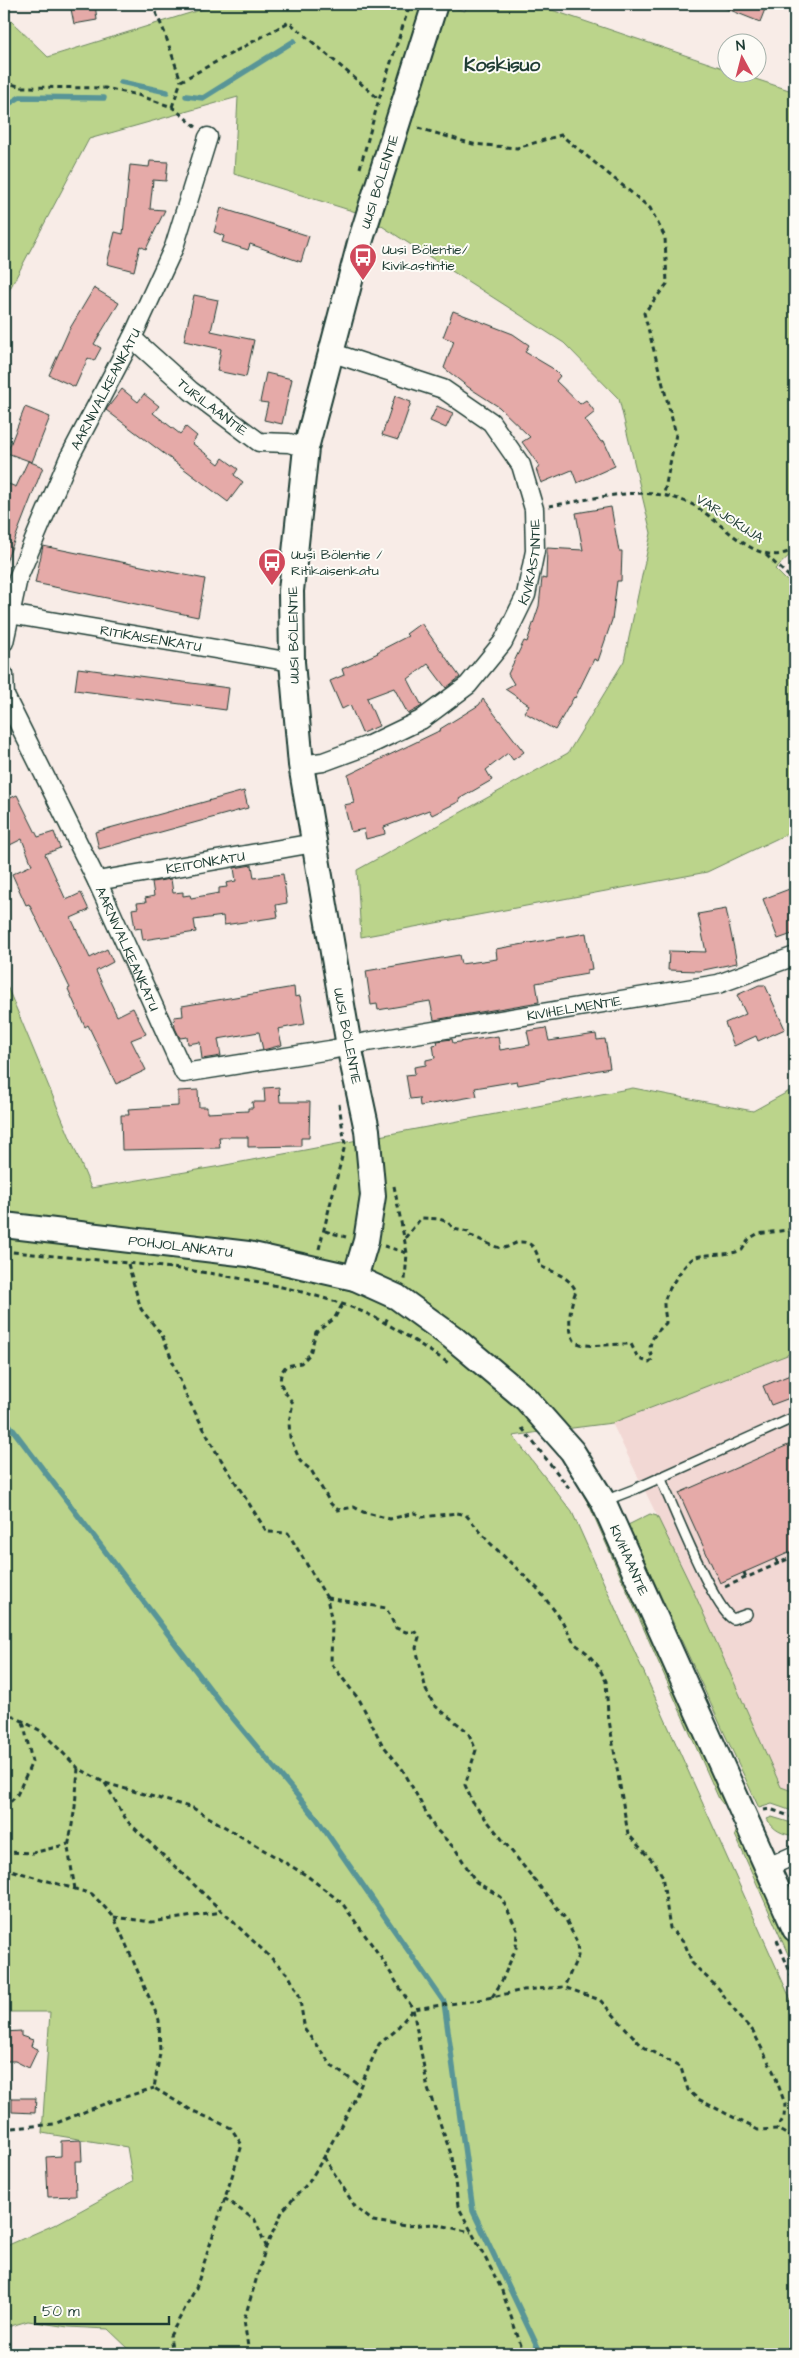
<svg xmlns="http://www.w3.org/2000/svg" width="799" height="2358" font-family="'Architects Daughter',sans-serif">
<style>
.built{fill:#f2d8d4}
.green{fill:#bbd48b;stroke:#6d8860}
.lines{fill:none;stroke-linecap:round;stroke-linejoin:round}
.stream{stroke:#599597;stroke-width:5.5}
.building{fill:#e5aaa8;stroke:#1f3d34}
.lane-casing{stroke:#1f3d34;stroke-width:12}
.street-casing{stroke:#1f3d34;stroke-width:21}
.secondary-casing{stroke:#1f3d34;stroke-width:28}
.path{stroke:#1f3d34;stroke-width:3;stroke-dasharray:5 4;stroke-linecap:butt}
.lane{stroke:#fdfcf7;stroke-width:9}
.street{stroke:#fdfcf7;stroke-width:18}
.secondary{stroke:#fdfcf7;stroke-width:24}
.labels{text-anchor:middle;stroke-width:4;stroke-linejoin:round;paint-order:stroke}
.street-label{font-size:14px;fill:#1f3d34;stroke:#fdfcf7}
.poi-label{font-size:14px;fill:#1f3d34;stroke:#fdfcf7;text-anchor:start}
.district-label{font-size:19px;font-weight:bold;fill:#1f3d34;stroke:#fdfcf7}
</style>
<rect width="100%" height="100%" fill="#f8ece7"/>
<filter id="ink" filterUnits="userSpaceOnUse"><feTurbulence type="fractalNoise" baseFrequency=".02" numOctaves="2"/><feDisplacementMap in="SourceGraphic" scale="10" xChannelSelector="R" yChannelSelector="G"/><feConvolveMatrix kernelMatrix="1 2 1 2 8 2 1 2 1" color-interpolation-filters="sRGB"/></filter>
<g filter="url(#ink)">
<!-- built -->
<path class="built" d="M795,1352V1792L781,1787L692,1588L612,1423Z"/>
<!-- green -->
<g class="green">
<path d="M4,4H10L9,19L48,57L219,4H439L465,11L467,4H534L726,69V72L737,73L795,92V550L775,569L795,589V830L707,872L361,937L357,870L568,753L624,661L651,533L619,399L564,343L377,223L359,213L234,174L238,97L89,139L4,300Z"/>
<path d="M4,979L91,1188L215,1167L633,1088L753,1111L795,1088V1352L612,1423L549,1431L572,1462L722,1790L726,1803L723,1804L719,1799L590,1507L566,1463L540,1432L513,1436L572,1512L795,2009V2354H131L130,2350L108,2329L68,2327L28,2321L4,2328V2247L56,2224L133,2182L127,2147L42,2133L50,2012H4Z"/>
<path d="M650,1514L657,1516L692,1588L781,1787L795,1792V1812L772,1804L759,1808L628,1525Z"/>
<path d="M772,1817L795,1824V1836C782,1834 774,1831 767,1819Z"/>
<path d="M737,1829L795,1957V1970L740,1846L735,1835Z"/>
</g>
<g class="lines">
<!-- stream -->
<g class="stream">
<path d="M121,82L167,92"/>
<path d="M186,96L203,98L294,41"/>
<path d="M4,107L20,97L104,98"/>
<path d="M4,1418L222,1705L317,1819L444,2002L473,2211L541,2354"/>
</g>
</g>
<!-- building -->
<g class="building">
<path d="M70,4H95L97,20L74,24Z"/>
<path d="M715,4H767L760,22Z"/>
<path d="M150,161L168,162L166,181L153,180L150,209L165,210L146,249L140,246L134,271L107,264L115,232L123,234L130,165L149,167Z"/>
<path d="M221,208L309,236L301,262L250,244L248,250L222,242L224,236L214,232Z"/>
<path d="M94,288L119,303L94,344L101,348L94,361L88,358L75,387L49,375L69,330Z"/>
<path d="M194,295L218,300L211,331L254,340L246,377L217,371L221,349L184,341Z"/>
<path d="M453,311L513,334L529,345L525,352L552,368L560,376L556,381L580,404L586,400L595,412L585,420L601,442L604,441L615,466L577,483L572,470L541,483L536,469L540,467L522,442L530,437L499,407L468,387L444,368L454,341L443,337Z"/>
<path d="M266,373L292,379L282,424L264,420L268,403L260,402Z"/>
<path d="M122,389L138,402L144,394L159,406L153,413L180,434L186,427L197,436L192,443L219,464L223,458L238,469L234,475L243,482L228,502L106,410Z"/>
<path d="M395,396L411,402L398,440L382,435Z"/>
<path d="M437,406L453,413L446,428L430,421Z"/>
<path d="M25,407L50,417L32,462L7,453Z"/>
<path d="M28,461L43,467L4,567V482L16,487Z"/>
<path d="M611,507L619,551H622L621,581H617L612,620L598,661L594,659L575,698L574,697L555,730L524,712L529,705L505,689L514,684L508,674L524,641L527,642L539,606L542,578L546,579L547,548L583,550L576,513Z"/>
<path d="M43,546L205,579L198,617L35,583Z"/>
<path d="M421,623L460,677L446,688L428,664L408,679L422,706L408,714L394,688L367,698L379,726L362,733L350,705L342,709L330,681L344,675L342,669L378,653L377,652L408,636L406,634Z"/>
<path d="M78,668L229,688L226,710L75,690Z"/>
<path d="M483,699L524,752L513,760L508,753L486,770L492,780L459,799L460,801L432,815L429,810L384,827L385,834L366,839L364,829L351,832L344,805L354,803L348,775L441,730L440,729L479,705Z"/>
<path d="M244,791L248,808L99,849L95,832Z"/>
<path d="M17,795L38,837L54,832L60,848L45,854L66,900L81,893L89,910L71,918L90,958L107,949L113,962L96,971L117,1016L133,1008L146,1034L131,1040L146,1070L116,1084L88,1025L85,1027L68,989L70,988L29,904L26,905L12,874L32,865L22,839L8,846L4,837V801Z"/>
<path d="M252,865L254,878L283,874L287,903L276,905L278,917L224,925L223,916L194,920L196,932L143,940L141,928L135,929L132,909L138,908L137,903L146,902L145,898L154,896L152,882L171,879L173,893L183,892V896L190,895L191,898L219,893V888L227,887L226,883L236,881L234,868Z"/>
<path d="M792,888L795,897V933L778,939L763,899Z"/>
<path d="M726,909L737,963L699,971L668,970L669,951L706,952L698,914Z"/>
<path d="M586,933L592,969L587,970V974L536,983L539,1002L434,1020L430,1001L378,1010L377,1004L371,1005L366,971L459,955L461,964L497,959L496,949Z"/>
<path d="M759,985H765L785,1029L758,1041L756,1036L734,1046L725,1023L746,1014L737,995Z"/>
<path d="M294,987L295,997L300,996L305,1024L278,1029L282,1045L263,1050L259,1032L218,1039L221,1056L202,1059L200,1042L188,1044L187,1037L180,1038L175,1028L174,1017L183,1016L182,1006Z"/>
<path d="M546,1028L549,1041L596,1034L597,1040L605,1039L610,1068L518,1085L517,1081L475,1088L477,1096L420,1106L419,1098L410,1099L406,1075L415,1074L414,1067L426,1065V1060L435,1058L433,1045L438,1044L437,1041L452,1039L453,1043L498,1036L500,1050L530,1045L527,1031Z"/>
<path d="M279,1087L280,1102H310L309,1138H301V1146L248,1147V1137H219L220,1148L122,1150L121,1115H129L128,1109L178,1106V1091L198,1090L199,1107H207V1113L248,1111V1108H253L252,1102H265L264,1088Z"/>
<path d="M795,1373V1396L771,1405L763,1386Z"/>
<path d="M795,1442V1550L720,1583L679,1493Z"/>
<path d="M21,2031V2036L33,2040L31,2046L38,2049L29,2068L15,2061H4V2032Z"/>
<path d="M12,2098H36L35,2113L12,2112Z"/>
<path d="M81,2140L82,2161H75L76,2196L48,2197L46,2157L61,2156V2141Z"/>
</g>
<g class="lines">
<!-- lane casing -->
<g class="lane-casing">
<g id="lane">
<path d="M660,1477C672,1504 713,1608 733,1619L747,1614"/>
<path d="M604,1501L635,1489L795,1417"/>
</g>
</g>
<!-- street casing -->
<g class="street-casing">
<g id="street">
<path id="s1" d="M132,338L191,391L259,442L289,443L306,448"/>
<path id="s2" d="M9,614L292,662"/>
<path id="s3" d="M4,642L18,578L68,460L132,338L174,247L208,137"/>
<path id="s4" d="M4,675L5,696L97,881L184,1073L330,1050L367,1042L718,984L795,956"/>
<path id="s5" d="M301,765L323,762L369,745L421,720L468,685L503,642L526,595L535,551L534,509L521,465L491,422L443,389L330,352"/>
<path id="s6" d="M97,881L314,843"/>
<path d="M768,1867L795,1855"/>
</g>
</g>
<!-- secondary casing -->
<g class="secondary-casing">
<g id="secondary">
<path id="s7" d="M4,1225L248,1254L355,1278L397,1297L452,1337L526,1399L572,1451L603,1501L795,1929"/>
<path id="s8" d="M355,1278L366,1241L373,1196L367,1130L349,1046L301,765L292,662L291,591L306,448L361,239L435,4"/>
</g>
</g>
<!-- path -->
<g class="path">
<path d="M152,4L164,31L181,81"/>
<path d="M4,82L22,87L105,88L138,95L172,107L196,127"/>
<path d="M172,107L181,81L289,22L379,99"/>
<path d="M418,128L473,144L517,148L561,135L650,208L665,237L667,284L644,313L676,434L664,494"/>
<path d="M360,168L379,99L410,4"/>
<path d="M549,506C597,499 643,483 689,503C719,516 758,574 795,548"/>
<path d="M766,555L795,582"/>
<path d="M394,1186L407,1253L405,1280"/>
<path d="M325,1231L346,1237"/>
<path d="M405,1238L421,1218L439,1219L448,1222L454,1229L468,1232L470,1236C480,1238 493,1248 502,1248C509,1248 515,1242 520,1242C535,1241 538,1255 540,1266C553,1272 569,1276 576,1291C570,1305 566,1328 575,1342C587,1349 616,1343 631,1344L638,1358L649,1363L653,1359C645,1343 655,1334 666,1323C666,1317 664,1310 664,1304C664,1294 686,1260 696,1257C712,1253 727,1256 742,1250L749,1239L757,1234L795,1229"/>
<path d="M384,1246L407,1253"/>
<path d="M319,1249L345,1145L339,1104"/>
<path d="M4,1251C118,1263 238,1268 348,1306C385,1319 417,1343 450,1364"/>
<path d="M128,1264L141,1309L162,1335L187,1397L215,1450L267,1532L288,1533L327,1598L332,1622L331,1663L360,1701L382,1744L403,1770L434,1827L456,1850L476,1882L501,1897L509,1913L517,1930L516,1948L501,1983L492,1997"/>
<path d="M342,1305L334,1319L316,1332L310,1354L301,1363L286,1366C274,1380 284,1391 293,1403L289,1422L290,1437L300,1461L311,1470L331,1504L338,1510L354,1507L363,1512L390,1519L415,1513L423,1517L457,1513L466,1515L490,1543L537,1588L561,1619L574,1643L587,1653L598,1666L606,1681L608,1714L628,1834L655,1864L662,1875L670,1928L685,1944L692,1963L719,1989L740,2018L753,2031L774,2073L785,2104L784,2117L777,2129"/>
<path d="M385,1323L389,1315"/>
<path d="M522,1428L569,1488"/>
<path d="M776,1559L778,1564"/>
<path d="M744,1572L746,1578"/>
<path d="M725,1587L795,1556"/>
<path d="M327,1598L386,1608L396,1628L406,1632H415L419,1637L416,1648L426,1690L434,1705L468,1732L476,1750L465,1785L473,1803L565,1918L577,1942L578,1956L564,1987"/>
<path d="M4,1711L41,1731L78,1768L105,1783L193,1808L306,1875L342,1903L380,1956L413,2009L428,2089L452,2157L458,2206L501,2288L524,2354"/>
<path d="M105,1783L127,1821L288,1974L299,1995L305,2030L333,2067L361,2086"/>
<path d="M4,1808L17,1795L32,1762L23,1721"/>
<path d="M764,1810L770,1809L795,1818"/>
<path d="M4,1852L33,1853L68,1844"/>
<path d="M4,1868L92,1894L114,1917L159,2020L160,2053L154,2088L191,2110L231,2128L242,2145L196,2288L170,2336L173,2354"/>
<path d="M75,1889L68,1848L75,1807L78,1768"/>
<path d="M114,1917L152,1922L222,1912"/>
<path d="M777,1940L795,1984"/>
<path d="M4,2129L54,2124L109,2102L154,2088"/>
<path d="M324,2157L356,2208L373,2221L405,2226L435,2224L471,2232"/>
<path d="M224,2198L255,2220L266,2246"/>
<path d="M249,2354L244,2320L266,2247L283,2210L309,2182L324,2157L351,2107L379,2044L394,2032L413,2009L479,2000L523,1990L564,1987L600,2000L642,2046L681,2068L688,2090L698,2099L758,2130L777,2129L795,2139"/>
</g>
<!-- lane -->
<use href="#lane" class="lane"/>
<!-- street -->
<use href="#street" class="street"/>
<!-- secondary -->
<use href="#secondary" class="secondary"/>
</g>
</g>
<!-- icons -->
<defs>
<g id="bus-pin" transform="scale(1.4375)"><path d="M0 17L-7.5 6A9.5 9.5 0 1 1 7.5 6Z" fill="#d1495b" stroke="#fdfcf7"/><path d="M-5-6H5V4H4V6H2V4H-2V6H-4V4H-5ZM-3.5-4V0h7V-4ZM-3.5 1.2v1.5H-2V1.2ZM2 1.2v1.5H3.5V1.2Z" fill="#fff"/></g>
</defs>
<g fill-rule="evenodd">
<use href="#bus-pin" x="363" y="257"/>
<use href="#bus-pin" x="272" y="562"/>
</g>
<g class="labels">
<!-- street labels -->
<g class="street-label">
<text dy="5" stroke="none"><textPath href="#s8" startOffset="1116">UUSI BÖLENTIE</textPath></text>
<text dy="5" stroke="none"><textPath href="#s3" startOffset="274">AARNIVALKEANKATU</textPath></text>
<text dy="5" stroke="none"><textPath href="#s1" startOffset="106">TURILAANTIE</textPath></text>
<text transform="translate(730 518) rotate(33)" y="5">VARJOKUJA</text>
<text dy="5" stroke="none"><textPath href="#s5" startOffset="329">KIVIKASTINTIE</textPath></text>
<text transform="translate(293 635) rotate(-91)" y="5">UUSI BÖLENTIE</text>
<text dy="5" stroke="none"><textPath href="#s2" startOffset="144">RITIKAISENKATU</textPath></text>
<text dy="5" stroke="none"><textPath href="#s6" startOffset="110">KEITONKATU</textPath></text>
<text dy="5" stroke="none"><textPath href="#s4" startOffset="302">AARNIVALKEANKATU</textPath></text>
<text dy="5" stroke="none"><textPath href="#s4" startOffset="834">KIVIHELMENTIE</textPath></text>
<text transform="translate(348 1036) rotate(79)" y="5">UUSI BÖLENTIE</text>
<text dy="5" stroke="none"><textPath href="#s7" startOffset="178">POHJOLANKATU</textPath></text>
<text dy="5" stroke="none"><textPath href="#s7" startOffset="759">KIVIHAANTIE</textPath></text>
</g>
<!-- poi labels -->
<g class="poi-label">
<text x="382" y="254">Uusi Bölentie/<tspan x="382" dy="16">Kivikastintie</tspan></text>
<text x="291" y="559">Uusi Bölentie /<tspan x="291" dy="16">Ritikaisenkatu</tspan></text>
</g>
<!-- district labels -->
<g class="district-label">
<text x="502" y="71">Koskisuo</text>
</g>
</g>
<!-- margin -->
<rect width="799" height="2358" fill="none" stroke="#fdfcf7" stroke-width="20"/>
<rect x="10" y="10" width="779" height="2338" fill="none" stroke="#1f3d34" stroke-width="2" filter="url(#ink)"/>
<!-- north arrow -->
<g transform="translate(742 58) rotate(353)"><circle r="24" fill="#fdfcf7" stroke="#a4b0a9"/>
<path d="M0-4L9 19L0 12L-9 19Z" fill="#d1495b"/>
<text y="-8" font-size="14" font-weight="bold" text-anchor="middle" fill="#1f3d34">N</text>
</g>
<!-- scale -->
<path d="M35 2316v8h134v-8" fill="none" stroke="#1f3d34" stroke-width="2.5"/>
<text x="42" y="2316" font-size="15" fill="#1f3d34" stroke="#fdfcf7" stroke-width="4" paint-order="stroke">50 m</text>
</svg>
